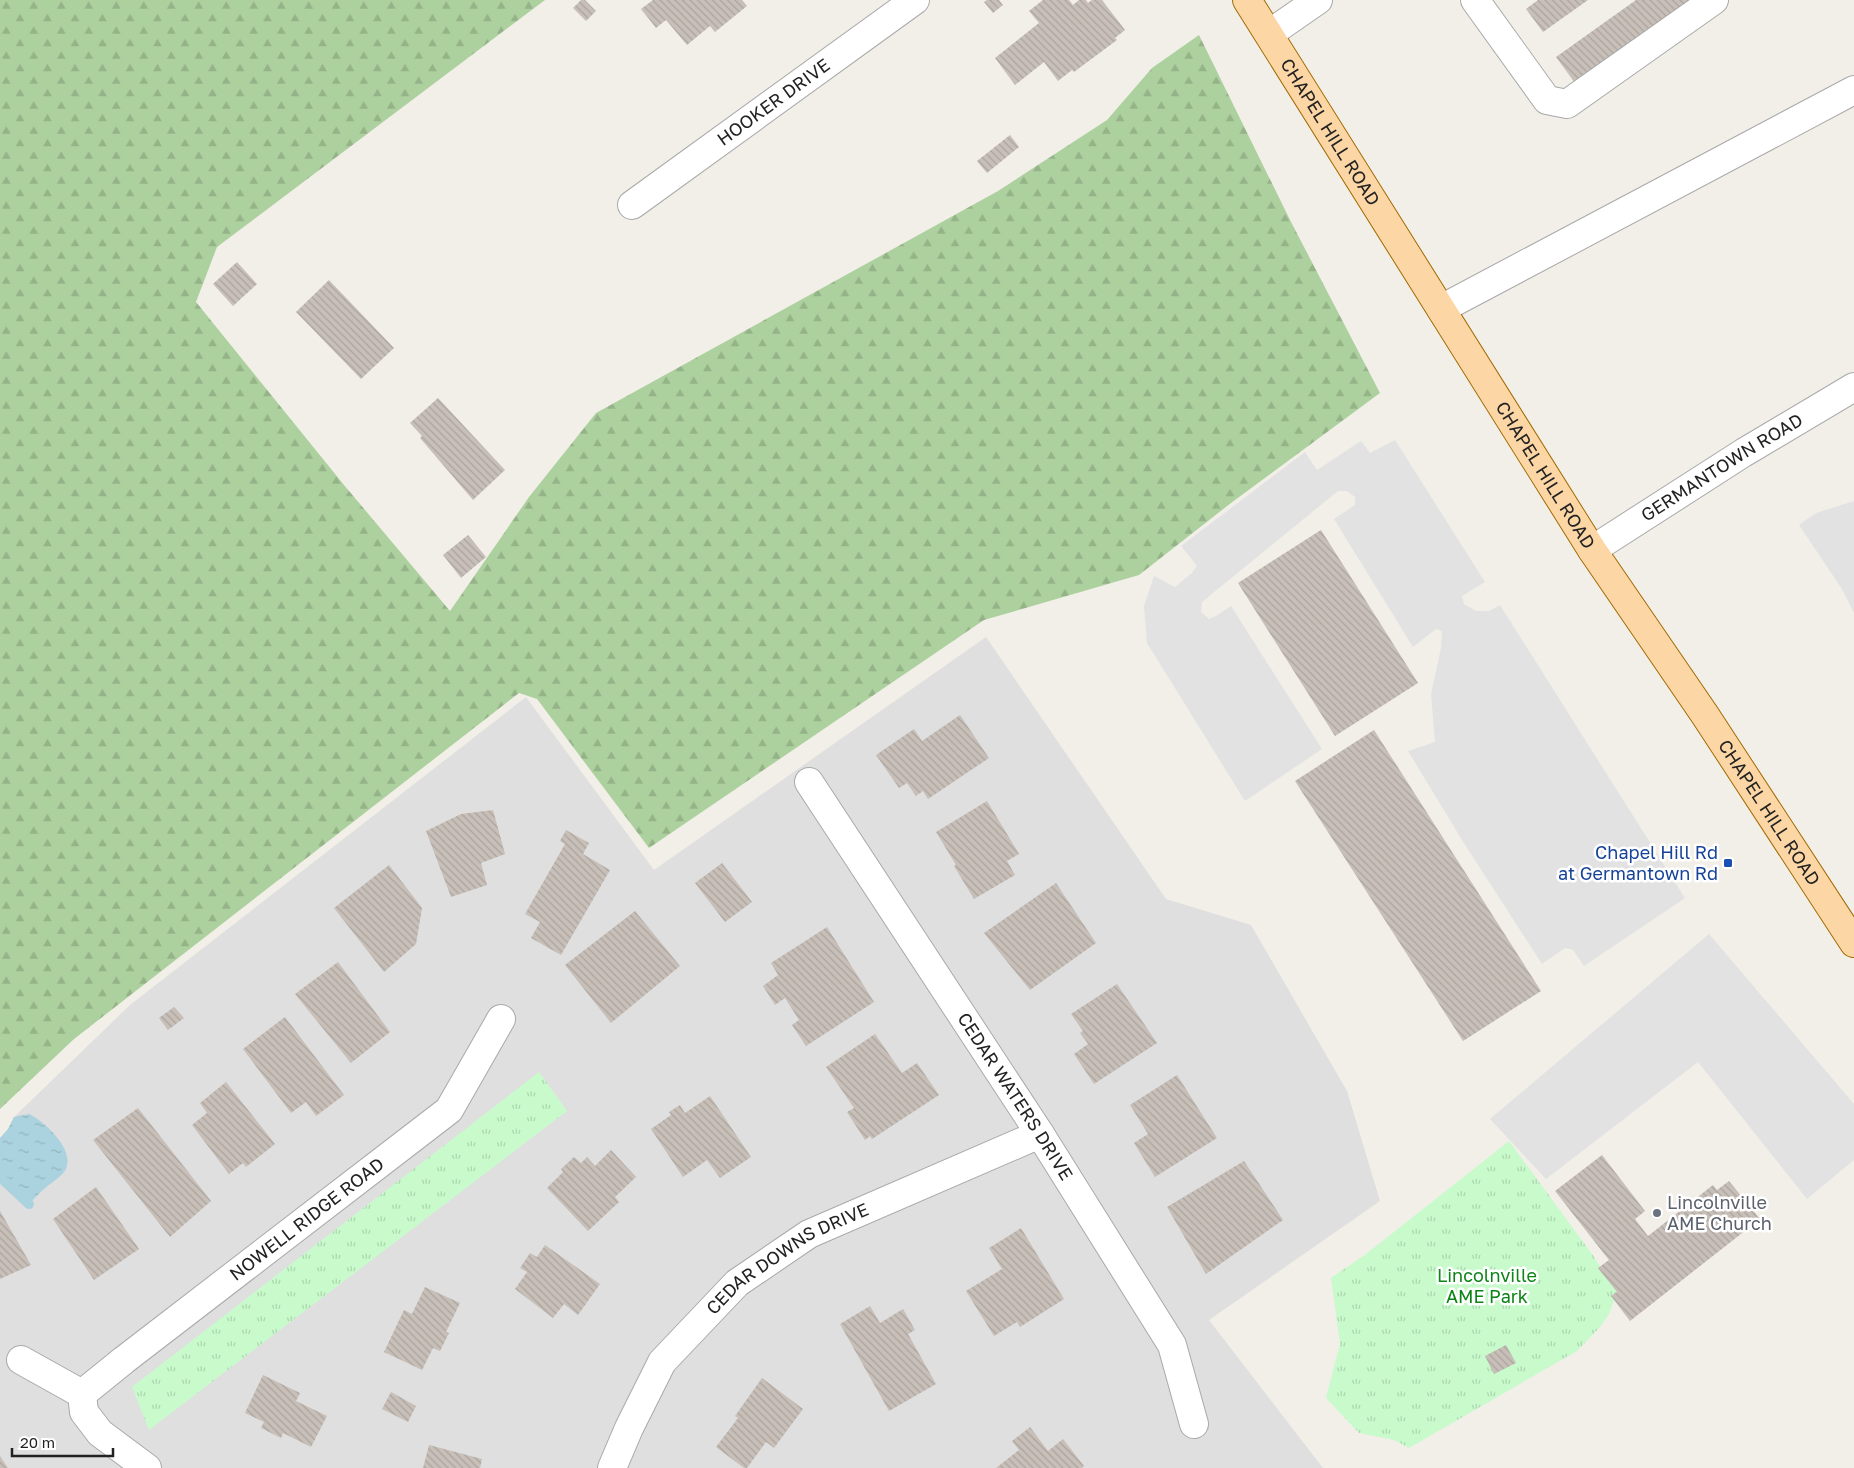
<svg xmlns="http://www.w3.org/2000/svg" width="1854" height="1468" font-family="'Golos Text',sans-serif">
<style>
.residential{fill:#e0dfdf}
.forest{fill:url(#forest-firs)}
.park{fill:url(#park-tufts)}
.parking{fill:#e2e2e2}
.water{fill:url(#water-ripples)}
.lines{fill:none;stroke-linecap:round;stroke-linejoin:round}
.stream{stroke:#aad3df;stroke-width:10}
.building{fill:url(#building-back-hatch)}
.minor-casing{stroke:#a9a9a9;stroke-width:30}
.major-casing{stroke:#a06b00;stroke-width:30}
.minor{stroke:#fff;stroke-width:28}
.major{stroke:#fcd6a4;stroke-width:28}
.transit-dot{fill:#1a4fb4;stroke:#fff;stroke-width:2}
.worship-dot{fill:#6b7280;stroke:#fff;stroke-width:2}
.labels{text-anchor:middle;stroke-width:5;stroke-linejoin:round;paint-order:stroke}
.street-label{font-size:18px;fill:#222;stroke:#fff}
.transit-label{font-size:18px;fill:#164399;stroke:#fff;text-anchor:end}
.worship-label{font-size:18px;fill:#5b616d;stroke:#fff;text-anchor:start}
.park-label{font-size:18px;fill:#0c8416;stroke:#fff}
</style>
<defs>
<pattern id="forest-firs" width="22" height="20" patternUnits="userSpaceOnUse" patternTransform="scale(1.25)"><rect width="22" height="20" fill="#add19e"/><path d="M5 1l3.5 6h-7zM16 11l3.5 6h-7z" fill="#95b388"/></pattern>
<pattern id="park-tufts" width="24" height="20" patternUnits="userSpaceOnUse" patternTransform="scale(1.25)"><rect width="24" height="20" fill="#c8facc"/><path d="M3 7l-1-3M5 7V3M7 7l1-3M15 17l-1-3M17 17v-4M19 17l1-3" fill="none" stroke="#acd6af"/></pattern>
<pattern id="water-ripples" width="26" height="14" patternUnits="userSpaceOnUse" patternTransform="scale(1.25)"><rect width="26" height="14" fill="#aad3df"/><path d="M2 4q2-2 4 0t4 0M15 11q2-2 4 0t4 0" fill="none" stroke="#92b5bf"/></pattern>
<pattern id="building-back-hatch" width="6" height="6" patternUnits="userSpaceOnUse" patternTransform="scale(1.25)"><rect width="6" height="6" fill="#c7bfb8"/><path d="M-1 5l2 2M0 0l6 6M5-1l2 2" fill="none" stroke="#aba49e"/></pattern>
</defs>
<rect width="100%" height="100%" fill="#f2efe9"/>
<!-- residential -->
<path class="residential" d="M986,637L1166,899L1251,925L1347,1091L1380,1201L1209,1320L1323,1468H0V1138L8,1129L14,1117L130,1005L526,697L654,870Z"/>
<!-- forest -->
<path class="forest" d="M0,0H545L217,247L196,302L344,485L450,611L529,497L596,413L998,191L1107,120L1152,68L1199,35L1290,220L1380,393L1231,503L1139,575L984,620L649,848L537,699L519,693L74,1039L0,1109Z"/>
<!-- park -->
<g class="park">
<path d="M539,1072L567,1111L149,1430L132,1387Z"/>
<path d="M1509,1141L1592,1254L1617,1292L1609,1314L1600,1327L1577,1351L1409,1448L1394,1440L1359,1433L1326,1398L1340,1344L1331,1278L1366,1254Z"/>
</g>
<!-- parking -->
<g class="parking">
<path d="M1395,440L1485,582L1462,596L1464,604L1476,611H1489L1500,605L1685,898L1584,966L1573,950L1565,948L1542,964L1462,840L1408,751L1435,742L1431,694L1441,648L1442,631L1436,629L1413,647L1334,519L1355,505V497L1347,491H1338L1202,602L1201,612L1209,619L1216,616L1231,606L1322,749L1245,801L1147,643L1144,606L1154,576L1175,587L1192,573L1197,566L1181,546L1305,452L1317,470L1361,441L1370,453Z"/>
<path d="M1854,501V613L1842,589L1799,525L1816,513Z"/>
<path d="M1709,934L1854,1104V1160L1807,1199L1698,1062L1546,1179L1490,1119Z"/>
</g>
<!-- water -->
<path class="water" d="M29,1114C44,1121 75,1149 66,1169C61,1178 50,1183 43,1190C38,1194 34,1199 29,1204L0,1177V1138L8,1129L14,1117Z"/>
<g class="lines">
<!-- stream -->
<path class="stream" d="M0,1177L29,1204"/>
</g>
<!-- building -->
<g class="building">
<path d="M581,0H585L596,11L586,21L573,8Z"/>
<path d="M653,0H742L747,6L715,32L710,26L687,45L666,20L656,28L641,9Z"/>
<path d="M987,0H999L1003,5L993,13L984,2Z"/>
<path d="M1043,0H1069L1073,5L1079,0H1086L1088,3L1092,0H1102L1125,30L1115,38L1117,40L1074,72L1072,70L1058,81L1044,62L1015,85L995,58L1039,23L1029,11Z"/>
<path d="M1538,0H1588L1543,32L1526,9Z"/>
<path d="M1636,0H1691L1575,83L1556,57Z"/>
<path d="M1010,135L1019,147L987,173L977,161Z"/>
<path d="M237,262L257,284L233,306L213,284Z"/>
<path d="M329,280L394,348L361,379L296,312Z"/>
<path d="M438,398L505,470L473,500L420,438L422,436L410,423Z"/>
<path d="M1321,530L1418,683L1335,736L1238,583Z"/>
<path d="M468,535L486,557L461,578L443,555Z"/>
<path d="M960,715L989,758L928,799L923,791L916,796L907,783L899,788L876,755L914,729L922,741Z"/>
<path d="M1374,730L1541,991L1463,1041L1295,781Z"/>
<path d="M987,801L1019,854L1007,861L1015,875L974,899L954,866L956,865L936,832Z"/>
<path d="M493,810L505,854L481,863L487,885L451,897L426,831L461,814Z"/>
<path d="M566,830L589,843L583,854L610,870L561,955L531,938L540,922L525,914L565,844L560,841Z"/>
<path d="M722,863L752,902L725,922L695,883Z"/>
<path d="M389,865L422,908L416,944L384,972L334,908Z"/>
<path d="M1056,883L1096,943L1030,990L984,933Z"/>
<path d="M635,911L680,966L611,1023L565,965Z"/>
<path d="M827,927L874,1002L806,1046L792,1025L799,1020L785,998L775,1005L763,986L778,975L771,963Z"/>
<path d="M338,962L390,1032L351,1063L295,994Z"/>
<path d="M1117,984L1157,1043L1094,1084L1074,1054L1088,1044L1080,1033L1083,1031L1071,1014Z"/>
<path d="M174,1007L184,1018L168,1030L159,1018Z"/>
<path d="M285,1017L344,1095L316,1116L306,1102L291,1113L243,1049Z"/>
<path d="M875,1034L902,1073L917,1063L939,1095L872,1139L870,1136L865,1140L847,1112L854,1108L826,1067Z"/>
<path d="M1177,1075L1217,1138L1155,1177L1134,1143L1148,1134L1130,1105Z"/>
<path d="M226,1082L275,1144L246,1167L243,1163L229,1174L192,1125L207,1113L200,1103Z"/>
<path d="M710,1096L751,1157L720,1178L707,1160L683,1177L651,1129L671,1115L669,1112L680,1105L685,1113Z"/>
<path d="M138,1108L211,1201L170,1237L93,1140Z"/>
<path d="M611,1150L636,1177L615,1197L619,1202L588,1231L547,1188L563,1172L561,1169L574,1157L581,1163L587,1157L595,1166Z"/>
<path d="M1602,1155L1645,1211L1635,1219L1648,1236L1713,1185L1717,1190L1729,1181L1760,1219L1630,1321L1611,1296L1617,1292L1598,1268L1609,1260L1555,1191Z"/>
<path d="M1244,1161L1283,1220L1206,1274L1167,1207Z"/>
<path d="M96,1187L139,1249L94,1280L53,1219Z"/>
<path d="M0,1211L31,1265L0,1279Z"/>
<path d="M1021,1228L1064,1299L1020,1327L1017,1322L994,1336L966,1291L1002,1269L989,1248Z"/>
<path d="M545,1245L600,1284L578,1315L564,1304L553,1318L515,1289L527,1272L520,1268L530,1253L537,1257Z"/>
<path d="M425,1287L460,1303L446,1332L449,1333L440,1351L433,1348L422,1370L384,1352L404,1310L412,1314Z"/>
<path d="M870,1306L880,1323L903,1309L915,1330L908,1334L936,1384L889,1411L840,1324Z"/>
<path d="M1506,1345L1516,1363L1494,1374L1485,1356Z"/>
<path d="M263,1375L300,1393L296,1401L327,1416L311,1447L283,1433L281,1438L261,1428L264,1422L245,1413Z"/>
<path d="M762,1378L803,1409L774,1448L766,1442L747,1468H744L716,1447L738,1418L735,1416Z"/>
<path d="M391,1392L416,1406L408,1422L382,1409Z"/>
<path d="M1030,1427L1048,1451L1063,1439L1084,1466L1082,1468H996L1019,1450L1012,1441Z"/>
<path d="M429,1445L482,1459L480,1468H423Z"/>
<path d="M0,1456L8,1468H0Z"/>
</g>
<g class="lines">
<!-- minor casing -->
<g class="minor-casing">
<g id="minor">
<path d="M1475,0L1547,100L1567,104L1714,0"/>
<path d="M1269,34L1318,0"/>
<path id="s1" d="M632,205L915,0"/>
<path d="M1441,309L1854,90"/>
<path id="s2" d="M1592,550L1743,453L1854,387"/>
<path id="s3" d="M809,782L1040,1134L1172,1345L1194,1424"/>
<path d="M21,1360L82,1394"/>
<path id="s4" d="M147,1468L100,1433L84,1412L82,1394L124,1360L449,1110L501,1019"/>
<path id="s5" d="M612,1468L629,1428L662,1362L737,1283L809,1234L1040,1134"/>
</g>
</g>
<!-- major casing -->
<g class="major-casing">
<g id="major">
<path id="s6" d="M1247,0L1592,550L1705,715L1854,943"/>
</g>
</g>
<!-- minor -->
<use href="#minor" class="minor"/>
<!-- major -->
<use href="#major" class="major"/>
</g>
<!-- markers -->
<rect class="transit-dot" x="1723" y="858" width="10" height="10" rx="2.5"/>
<circle class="worship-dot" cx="1657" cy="1213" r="5"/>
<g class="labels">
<!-- street labels -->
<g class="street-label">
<text dy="6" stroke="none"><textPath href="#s1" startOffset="175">HOOKER DRIVE</textPath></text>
<text dy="6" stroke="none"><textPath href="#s6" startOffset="156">CHAPEL HILL ROAD</textPath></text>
<text dy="6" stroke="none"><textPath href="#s2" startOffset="154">GERMANTOWN ROAD</textPath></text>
<text dy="6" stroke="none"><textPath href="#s6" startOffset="561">CHAPEL HILL ROAD</textPath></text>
<text dy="6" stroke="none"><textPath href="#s6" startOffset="966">CHAPEL HILL ROAD</textPath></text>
<text dy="6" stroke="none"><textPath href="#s3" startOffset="376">CEDAR WATERS DRIVE</textPath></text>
<text dy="6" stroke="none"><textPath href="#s4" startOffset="388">NOWELL RIDGE ROAD</textPath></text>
<text dy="6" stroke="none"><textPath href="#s5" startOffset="282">CEDAR DOWNS DRIVE</textPath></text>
</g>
<!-- transit labels -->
<g class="transit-label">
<text x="1718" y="859">Chapel Hill Rd<tspan x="1718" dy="21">at Germantown Rd</tspan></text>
</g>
<!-- worship labels -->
<g class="worship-label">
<text x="1667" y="1209">Lincolnville<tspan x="1667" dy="21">AME Church</tspan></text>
</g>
<!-- park labels -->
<g class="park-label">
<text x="1487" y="1282">Lincolnville<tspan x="1487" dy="21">AME Park</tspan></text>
</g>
</g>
<!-- scale -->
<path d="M12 1448v8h101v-8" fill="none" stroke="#222222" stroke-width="2.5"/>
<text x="20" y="1448" font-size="15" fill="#222222" stroke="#ffffff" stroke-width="4" paint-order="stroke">20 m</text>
</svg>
